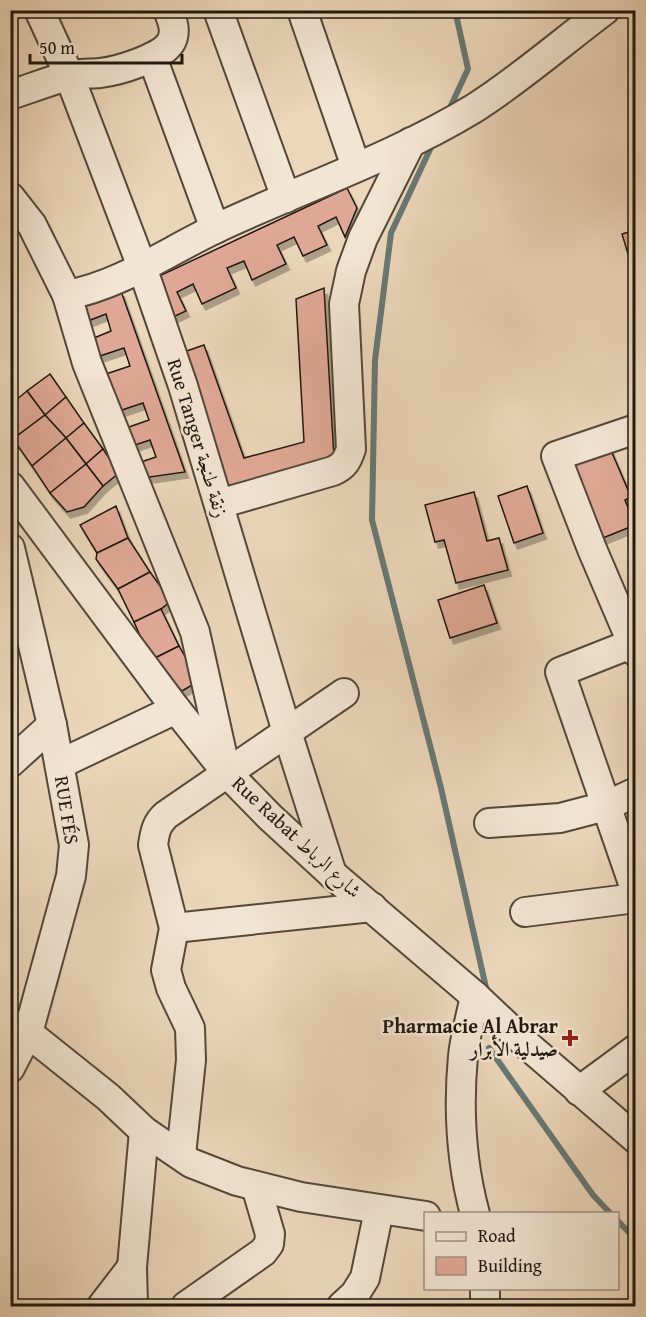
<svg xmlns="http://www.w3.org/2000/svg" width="646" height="1317" font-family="'Gentium Book Plus',Amiri,serif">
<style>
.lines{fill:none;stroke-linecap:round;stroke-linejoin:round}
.stream{stroke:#697874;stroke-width:6}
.building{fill:#dfa896;stroke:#20180f;stroke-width:1.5;filter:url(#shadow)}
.minor-casing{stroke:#53483a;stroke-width:32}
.minor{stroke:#f3e5d3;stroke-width:28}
.poi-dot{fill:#8f2418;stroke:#f3e5d3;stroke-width:2}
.labels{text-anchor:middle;stroke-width:5;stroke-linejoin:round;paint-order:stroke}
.street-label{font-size:20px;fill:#20180f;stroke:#f3e5d3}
.poi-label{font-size:20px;font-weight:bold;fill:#20180f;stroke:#f3e5d3;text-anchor:end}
</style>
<defs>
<filter id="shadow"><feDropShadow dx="3.5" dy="6" stdDeviation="0" flood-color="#0004"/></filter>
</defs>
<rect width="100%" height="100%" fill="#ecd7bb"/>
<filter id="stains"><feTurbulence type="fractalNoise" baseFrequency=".00333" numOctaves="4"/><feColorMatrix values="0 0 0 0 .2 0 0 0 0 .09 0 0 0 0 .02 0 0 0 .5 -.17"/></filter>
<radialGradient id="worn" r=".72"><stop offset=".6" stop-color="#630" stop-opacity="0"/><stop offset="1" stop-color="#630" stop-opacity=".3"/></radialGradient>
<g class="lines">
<!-- stream -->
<g class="stream">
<path d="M448,112L468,69L455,10"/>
<path d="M433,143L391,233L375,360L372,520L441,788L487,992"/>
<path d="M489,1048L593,1195L611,1214"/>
<path d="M618,1221L636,1240"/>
</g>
</g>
<!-- building -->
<g class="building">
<path d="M347,188L357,208L345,237L336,217L318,226L327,245L303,256L294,237L277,245L286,264L252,280L244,261L227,268L236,288L202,304L193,284L177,292L186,311L173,317L155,278Z"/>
<path d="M636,230V277H635L622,234Z"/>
<path d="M324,288L334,458L227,486L181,353L204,345L244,458L304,442L296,299Z"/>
<path d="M121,291L185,472L143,478L138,463L156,457L150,440L132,446L126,428L149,420L143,403L119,411L106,374L130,366L124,348L100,356L94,338L111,331L106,314L88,321L82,305Z"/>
<path d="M50,374L66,397L45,415L27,391Z"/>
<path d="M27,391L45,415L13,439L10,436V405Z"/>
<path d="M66,397L84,423L66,438L45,415Z"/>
<path d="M45,415L66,438L32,466L13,439Z"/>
<path d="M84,423L103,449L86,464L66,438Z"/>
<path d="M66,438L86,464L50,493L32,466Z"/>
<path d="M610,448L631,497L625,500L635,525L598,540L567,467Z"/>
<path d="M103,449L119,473L103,486L86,464Z"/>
<path d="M86,464L103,486L84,507L67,512L50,493Z"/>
<path d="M527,486L543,533L514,543L498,496Z"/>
<path d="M474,492L487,541L499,538L508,570L456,583L444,540L435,542L425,505Z"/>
<path d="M116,506L128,538L97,553L80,525Z"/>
<path d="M128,538L150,572L118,589L96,559L97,553Z"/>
<path d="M150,572L171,601L161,609L134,622L118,589Z"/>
<path d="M484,585L497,623L450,638L438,600Z"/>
<path d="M161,609L179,646L151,660L134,622Z"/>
<path d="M179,646L199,681L182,691L151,660Z"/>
<path d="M636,807V850L620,814Z"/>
</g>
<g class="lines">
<!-- minor casing -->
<g class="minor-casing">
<g id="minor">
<path d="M39,10L69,75L142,267L183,386L287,732L332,874"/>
<path d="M218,10L286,198"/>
<path d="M302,10L356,167"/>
<path d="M152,57L215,229"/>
<path d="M10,95C29,89 49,81 68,76C78,73 90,74 100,73C118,71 162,58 171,42C177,31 172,20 168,10"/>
<path d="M10,197L32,225L67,295C121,285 168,251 217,228C302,188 392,158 473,109C519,80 561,43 605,10"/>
<path d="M67,295L87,363L195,632L225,767"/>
<path d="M636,429L556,456L592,549L636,652"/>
<path d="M10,486L176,709L227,773L270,817L332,874L475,996L527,1045L636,1139"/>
<path d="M219,504L333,471C344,466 347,461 351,449L344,304L351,271L363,238L411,142"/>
<path d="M10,548L52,725L74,845L71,876L28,1033L10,1068"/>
<path d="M636,642L560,672L636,892"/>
<path d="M10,763L52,725"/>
<path d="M60,764L176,709"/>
<path d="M489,823L560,818L606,806L636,792"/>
<path d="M525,912L636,898"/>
<path d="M174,928L372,907"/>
<path d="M12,1024L28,1033L108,1097L144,1131L191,1163L237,1181L301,1197L426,1216"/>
<path d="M579,1091L636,1049"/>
<path d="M181,1155L191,1060L190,1028L171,988L166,970L174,928L153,845C155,832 156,824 166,815L344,693"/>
<path d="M475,1214C461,1162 458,1109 463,1056C465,1036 471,1016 475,996"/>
<path d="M485,1288V1306"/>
<path d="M102,1306L132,1267"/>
<path d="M133,1306L132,1267L144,1131"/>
<path d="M186,1306L263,1252L269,1244L270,1234L256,1186"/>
<path d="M342,1306L355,1294L365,1278L379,1210"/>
</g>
</g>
<!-- minor -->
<use href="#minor" class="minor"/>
</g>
<!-- markers -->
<path class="poi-dot" d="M567 1029h6v6h6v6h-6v6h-6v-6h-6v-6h6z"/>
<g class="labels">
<!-- street labels -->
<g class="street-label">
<text transform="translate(198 438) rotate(73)" y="7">Rue Tanger زنقة طنجة</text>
<text transform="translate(67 810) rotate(81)" y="7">RUE FÉS</text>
<text transform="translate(297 837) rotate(43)" y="7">Rue Rabat شارع الرباط</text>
</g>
<!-- poi labels -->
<g class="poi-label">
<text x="558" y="1033">Pharmacie Al Abrar<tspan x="558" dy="23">صيدلية الأبرار</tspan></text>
</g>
</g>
<!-- margin -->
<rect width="646" height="1317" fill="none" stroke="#ecd7bb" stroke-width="36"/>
<rect x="12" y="12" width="622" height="1293" fill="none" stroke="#20180f" stroke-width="3"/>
<rect x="18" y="18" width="610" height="1281" fill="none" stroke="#20180f" stroke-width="1.5"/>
<!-- legend -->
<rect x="424" y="1212" width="195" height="78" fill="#f3e5d3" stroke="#9f9385" stroke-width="1.5"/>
<rect x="436" y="1232" width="30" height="9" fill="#f3e5d3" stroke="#9f9385" stroke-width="1.5"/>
<text x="478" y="1242" font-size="18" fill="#20180f">Road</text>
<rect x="436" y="1257" width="30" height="18" fill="#dfa896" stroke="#9f9385" stroke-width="1.5"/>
<text x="478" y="1272" font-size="18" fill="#20180f">Building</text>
<!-- scale -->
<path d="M30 54v9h152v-9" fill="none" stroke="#20180f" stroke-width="3"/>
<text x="39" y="54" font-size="18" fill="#20180f" stroke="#f3e5d3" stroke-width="4.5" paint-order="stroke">50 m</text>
<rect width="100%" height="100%" filter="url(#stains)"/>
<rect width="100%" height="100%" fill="url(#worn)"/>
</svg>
